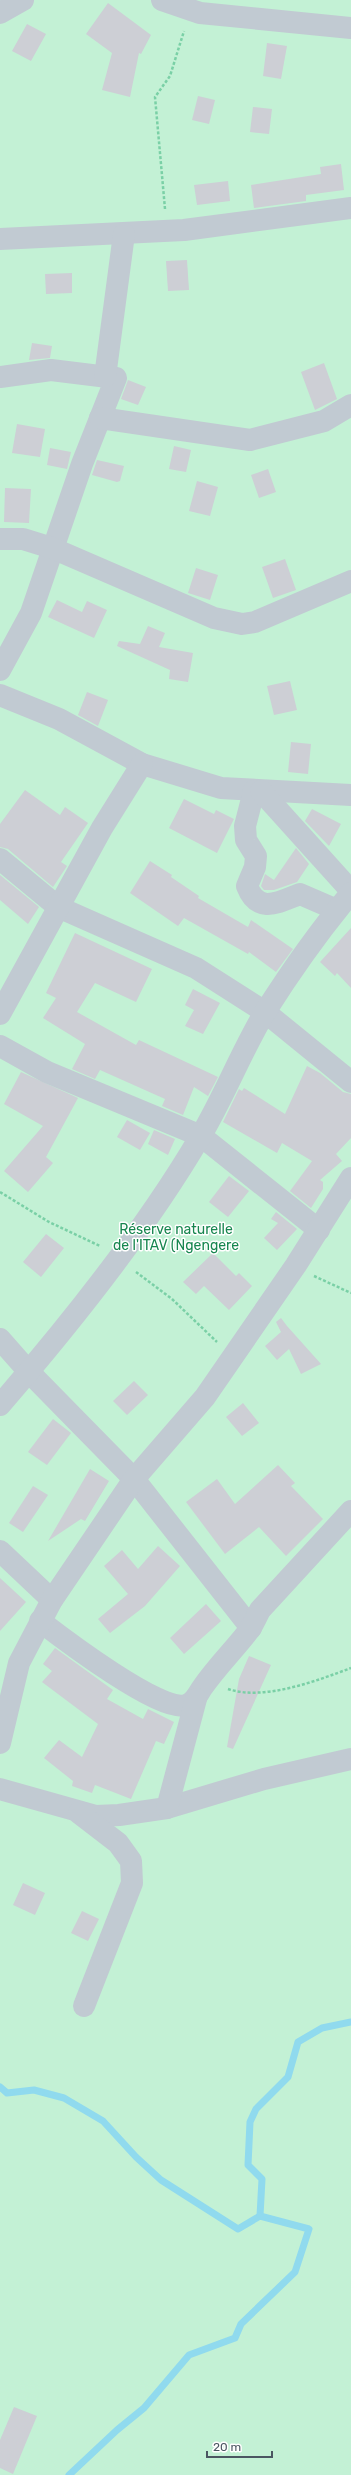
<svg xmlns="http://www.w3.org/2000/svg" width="351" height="2475" font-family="Rubik,sans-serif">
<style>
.green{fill:#c3f1d5}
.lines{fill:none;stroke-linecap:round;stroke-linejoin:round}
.stream{stroke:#90daee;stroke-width:7}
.building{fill:#cdcfd5}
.path{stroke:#7ad0a6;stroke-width:2.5;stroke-dasharray:3 2;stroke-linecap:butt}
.minor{stroke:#c1cad2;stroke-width:22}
.labels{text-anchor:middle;stroke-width:3;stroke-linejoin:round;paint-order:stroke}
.park-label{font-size:14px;fill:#17864f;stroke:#fff}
</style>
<rect width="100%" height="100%" fill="#f5f3f3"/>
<!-- green -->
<rect class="green" x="0" y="0" width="351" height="2475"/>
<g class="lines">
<!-- stream -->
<g class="stream">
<path d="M0,2087L7,2093L34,2090L64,2098L103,2121L136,2157L161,2180L238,2229L260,2216"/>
<path d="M260,2216L262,2179L248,2165L250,2122L256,2109L288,2077L298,2042L322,2028L351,2022"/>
<path d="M69,2475L117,2430L144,2408L189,2355L235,2338L241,2324L295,2272L309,2229L260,2216"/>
</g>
</g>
<!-- building -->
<g class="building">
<path d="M108,3L151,35L141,54L139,53L130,97L102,90L112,53L86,34Z"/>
<path d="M27,24L46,34L31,61L12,51Z"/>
<path d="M267,43L287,46L281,79L263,76Z"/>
<path d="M198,96L215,100L209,124L192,120Z"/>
<path d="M253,107L272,109L269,134L250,132Z"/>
<path d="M341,164L344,190L306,195V201L254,208L251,185L321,174L320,167Z"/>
<path d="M228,181L230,201L197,205L194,185Z"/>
<path d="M187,260L189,290L168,291L166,261Z"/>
<path d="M72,273V293L46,294L45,274Z"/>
<path d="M32,343L52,346L50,358L29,360Z"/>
<path d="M324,363L337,399L315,410L301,372Z"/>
<path d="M128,380L146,387L138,405L121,399Z"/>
<path d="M17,424L45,429L40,457L12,453Z"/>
<path d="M174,446L191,450L186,472L169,469Z"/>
<path d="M50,448L71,452L67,469L47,465Z"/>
<path d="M97,460L124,466L120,481L117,482L92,475Z"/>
<path d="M268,469L276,492L259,498L251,475Z"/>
<path d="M197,481L218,487L210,516L189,511Z"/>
<path d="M5,488L31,489L29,523L4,522Z"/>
<path d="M285,559L296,590L273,598L262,567Z"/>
<path d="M196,568L218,575L210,600L188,593Z"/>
<path d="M57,600L82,612L87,601L107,610L94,638L48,617Z"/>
<path d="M148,626L165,633L159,647L193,653L188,682L169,679L170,670L117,646L119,641L140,644Z"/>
<path d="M290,681L297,710L274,715L267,686Z"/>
<path d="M87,692L108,700L98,726L78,715Z"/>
<path d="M291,742L311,744L308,774L288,772Z"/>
<path d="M25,790L60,815L65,807L88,823L61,862L67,866L53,887L8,849L0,847V824Z"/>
<path d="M184,799L214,814L216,810L234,819L217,853L169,828Z"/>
<path d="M312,809L341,824L329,846L305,821Z"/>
<path d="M296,848L309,864L297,882L274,890H264L261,886L265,874L274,880Z"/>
<path d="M150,861L172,875L171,877L199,896L198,898L248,927L251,920L293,949L276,972L249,952L248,954L184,918L178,926L130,893Z"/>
<path d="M0,875L39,907L28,924L0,900Z"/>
<path d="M351,928V988L337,973L335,976L320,962Z"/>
<path d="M75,933L152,969L136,1002L95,983L77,1012L136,1045L139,1040L218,1077L208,1096L194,1087L183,1115L162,1106L165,1099L100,1070L95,1079L72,1069L85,1044L43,1018L56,998L46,993Z"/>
<path d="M193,989L220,1003L203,1034L185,1026L194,1010L185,1005Z"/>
<path d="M307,1066L320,1073L343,1092L351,1094V1138L336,1154L342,1161L320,1180L323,1182V1189L311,1208L290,1191L312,1161L282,1143L277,1153L223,1122L239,1089L242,1091L244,1088L285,1114Z"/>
<path d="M21,1072L78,1098L46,1157L53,1163L28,1192L4,1171L43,1126L4,1104Z"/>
<path d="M127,1120L150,1133L140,1150L117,1137Z"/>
<path d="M154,1130L175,1139L168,1155L148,1144Z"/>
<path d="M229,1176L249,1191L228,1217L209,1202Z"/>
<path d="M276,1212L297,1229L277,1250L264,1238L278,1223L271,1219Z"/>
<path d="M46,1234L64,1248L41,1277L23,1262Z"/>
<path d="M213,1253L236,1276L239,1273L252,1286L229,1310L204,1286L196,1294L183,1282Z"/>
<path d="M281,1318L287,1326L321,1364L301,1374L289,1349L277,1360L265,1346L281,1332L276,1322Z"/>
<path d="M134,1381L148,1395L127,1415L113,1401Z"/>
<path d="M243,1403L259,1423L242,1436L226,1417Z"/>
<path d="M53,1419L71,1433L47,1465L28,1452Z"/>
<path d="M278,1465L295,1483L291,1486L323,1519L286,1556L259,1527L225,1554L186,1502L217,1479L235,1504Z"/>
<path d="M90,1469L109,1481L85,1521L81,1519L48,1541Z"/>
<path d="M33,1486L48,1495L23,1532L9,1523Z"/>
<path d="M158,1546L180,1566L145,1606L110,1633L98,1619L128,1594L104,1566L122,1550L138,1569Z"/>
<path d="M0,1578L26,1602L0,1631Z"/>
<path d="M206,1604L221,1621L184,1654L170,1638Z"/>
<path d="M55,1648L113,1690L107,1699L143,1719L148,1709L174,1722L164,1744L156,1741L131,1799L95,1785L92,1793L72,1786L73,1781L44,1758L59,1740L82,1757L98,1724L42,1682L52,1671L43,1664Z"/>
<path d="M249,1656L271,1665L233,1749L227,1747L239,1679Z"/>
<path d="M23,1883L45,1893L35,1915L13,1905Z"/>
<path d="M82,1911L99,1919L88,1941L71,1933Z"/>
<path d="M14,2407L37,2416L13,2474L0,2468V2440Z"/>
</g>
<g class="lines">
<!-- path -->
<g class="path">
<path d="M165,209L155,97L170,76L184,31"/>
<path d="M0,1192L49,1222L100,1246"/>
<path d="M136,1272L172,1299L217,1342"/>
<path d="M314,1276L351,1293"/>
<path d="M228,1689C264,1701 316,1681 351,1668"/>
</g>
<!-- minor -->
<g class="minor">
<path d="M162,0L200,13L351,28"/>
<path d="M0,13L23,0"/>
<path d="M0,239L184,230L351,208"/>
<path d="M0,377L51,370L116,378L82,464L31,613L0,670"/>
<path d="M105,377L124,234"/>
<path d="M100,418L250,440L324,421L351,405"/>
<path d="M0,539H23L52,548L214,618L242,624L255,622L351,581"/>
<path d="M0,695L59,719L142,764L221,788L351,795"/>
<path d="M254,791L245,826L246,840L256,856L255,867L247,886C258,915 279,902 300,894L337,910"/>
<path d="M261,791L351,891"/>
<path d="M0,859L58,907L196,968L265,1012L351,1082"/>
<path d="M0,1014L102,828L142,764"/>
<path d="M0,1046L47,1072L201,1136L319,1230"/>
<path d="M0,1339L29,1372L134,1479L251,1628"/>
<path d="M0,1405C70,1324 146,1229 200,1137C224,1097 241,1052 265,1012C291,971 320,930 351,893"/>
<path d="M0,1551L52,1600"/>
<path d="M40,1621C62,1638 162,1714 186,1705C194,1703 198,1694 202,1688C217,1666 235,1649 250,1629C254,1623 257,1616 260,1610L351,1511"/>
<path d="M0,1743L19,1663L52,1600L134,1479L205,1397L296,1265L351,1178"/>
<path d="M0,1789L96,1816L119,1815L167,1808L264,1779L351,1759"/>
<path d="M167,1808L196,1699"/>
<path d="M79,1813L118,1843L131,1861L132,1883L84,2006"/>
</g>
</g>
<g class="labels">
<!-- park labels -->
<g class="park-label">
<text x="176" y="1234">Réserve naturelle<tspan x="176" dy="16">de l'ITAV (Ngengere</tspan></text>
</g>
</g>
<!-- scale -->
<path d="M207 2451v6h65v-6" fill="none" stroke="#4a5661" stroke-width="2"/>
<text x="213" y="2451" font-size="12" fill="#4a5661" stroke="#ffffff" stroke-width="3" paint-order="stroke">20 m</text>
</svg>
